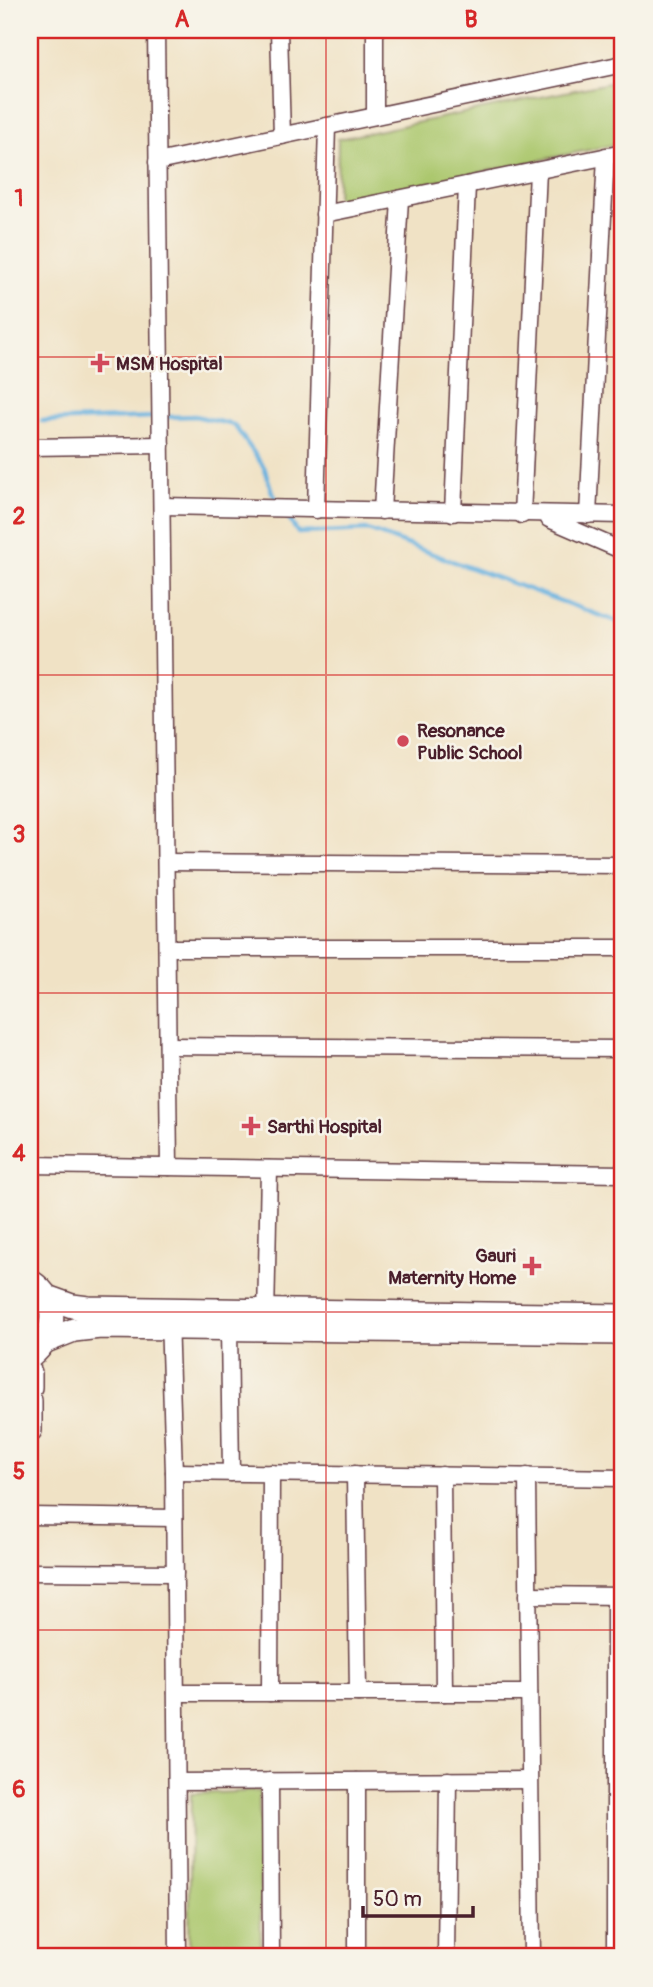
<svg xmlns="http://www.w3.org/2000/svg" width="653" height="1987" font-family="Pangolin,sans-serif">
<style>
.park{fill:#abc76d;stroke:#7a734c;stroke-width:2}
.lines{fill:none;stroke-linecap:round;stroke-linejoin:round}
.stream{stroke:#66b1df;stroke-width:4.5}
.street-casing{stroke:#633c42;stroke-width:19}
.secondary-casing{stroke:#633c42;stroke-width:26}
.street{stroke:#fff;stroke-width:16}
.secondary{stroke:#fff;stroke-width:23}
.grid{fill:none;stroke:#d62828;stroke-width:2;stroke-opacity:0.55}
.poi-dot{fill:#d1495b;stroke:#f7f3e8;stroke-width:2.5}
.labels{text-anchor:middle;stroke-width:5;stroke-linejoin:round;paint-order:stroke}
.poi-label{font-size:19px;font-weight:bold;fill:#4a1f2b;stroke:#f7f3e8;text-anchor:start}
.neatline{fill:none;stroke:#d62828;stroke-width:2.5}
.grid-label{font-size:23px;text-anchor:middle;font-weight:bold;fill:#d62828}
</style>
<rect width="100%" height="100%" fill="#f7f3e8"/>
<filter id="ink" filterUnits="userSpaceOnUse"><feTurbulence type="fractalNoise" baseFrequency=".0143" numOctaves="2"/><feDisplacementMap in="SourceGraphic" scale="14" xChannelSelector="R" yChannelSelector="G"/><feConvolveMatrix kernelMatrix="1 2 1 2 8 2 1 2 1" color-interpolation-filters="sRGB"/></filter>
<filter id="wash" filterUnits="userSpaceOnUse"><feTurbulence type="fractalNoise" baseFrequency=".00686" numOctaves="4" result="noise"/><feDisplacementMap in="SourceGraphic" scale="28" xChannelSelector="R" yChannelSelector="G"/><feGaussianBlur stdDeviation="1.57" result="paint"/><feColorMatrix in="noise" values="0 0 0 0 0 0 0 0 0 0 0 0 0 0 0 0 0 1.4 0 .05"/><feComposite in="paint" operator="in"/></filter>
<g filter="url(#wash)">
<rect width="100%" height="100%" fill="#f0e2c5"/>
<!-- park -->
<g class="park">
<path d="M623,80V143L337,202L338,139Z"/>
<path d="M259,1791L261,1957H189L191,1794Z"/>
</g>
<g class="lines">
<!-- stream -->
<g class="stream">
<path d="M165,417L195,416L234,425L264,467L272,492L280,505"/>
<path d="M42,421L156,417"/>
<path d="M285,512L298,533L368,530L623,624"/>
</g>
</g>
</g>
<g filter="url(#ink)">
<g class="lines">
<!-- street casing -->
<g class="street-casing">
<g id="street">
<path d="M156,30L169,1167"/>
<path d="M279,30L282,136"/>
<path d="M375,30V116"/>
<path d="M157,162L623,64"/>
<path d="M324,214L623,153"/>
<path d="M30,447L161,445"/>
<path d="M162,506L623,515"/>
<path d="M316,510L327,126"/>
<path d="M382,511L400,199"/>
<path d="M453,513L467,185"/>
<path d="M522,515L538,171"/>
<path d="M588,515L606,156"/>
<path d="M549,519L623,551"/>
<path d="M166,862L623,865"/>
<path d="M167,948H623"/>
<path d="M168,1046L623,1049"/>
<path d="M30,1165L623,1174"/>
<path d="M169,1319L174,1472L178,1957"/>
<path d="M266,1319L269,1169"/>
<path d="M229,1328L231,1473"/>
<path d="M174,1472L623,1478"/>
<path d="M355,1474L358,1693"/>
<path d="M442,1475L444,1693"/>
<path d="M527,1476L532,1957"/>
<path d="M30,1516L174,1518"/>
<path d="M30,1572L175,1573"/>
<path d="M528,1595L623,1596"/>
<path d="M176,1693H529"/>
<path d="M270,1693L271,1473"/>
<path d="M270,1781L271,1957"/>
<path d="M177,1782L530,1780"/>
<path d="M357,1957V1781"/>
<path d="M446,1957L448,1780"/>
<path d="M615,1957V1596"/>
</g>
</g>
<!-- secondary casing -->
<g class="secondary-casing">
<g id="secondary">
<path d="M30,1281C62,1301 56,1336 30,1357"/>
<path d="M47,1297L72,1306L88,1308L623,1316"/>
<path d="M46,1341L74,1330L100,1327L623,1333"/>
<path d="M30,1373V1387"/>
<path d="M30,1401V1430"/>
</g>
</g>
<!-- street -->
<use href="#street" class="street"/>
<!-- secondary -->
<use href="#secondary" class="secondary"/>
</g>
</g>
<!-- grid -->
<path class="grid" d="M326,30V1957M30,357H623M30,675H623M30,993H623M30,1312H623M30,1630H623"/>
<!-- markers -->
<g class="poi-dot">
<path d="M96.5 352.5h7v7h7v7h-7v7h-7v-7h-7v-7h7z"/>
<circle cx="403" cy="741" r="7"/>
<path d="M247.5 1115.5h7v7h7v7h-7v7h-7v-7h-7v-7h7z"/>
<path d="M528.5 1255.5h7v7h7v7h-7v7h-7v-7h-7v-7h7z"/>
</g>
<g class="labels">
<!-- poi labels -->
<g class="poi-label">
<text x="116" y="370">MSM Hospital</text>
<text x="417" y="737">Resonance<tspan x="417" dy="22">Public School</tspan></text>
<text x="267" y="1133">Sarthi Hospital</text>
<text x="516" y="1262" text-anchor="end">Gauri<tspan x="516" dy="22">Maternity Home</tspan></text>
</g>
</g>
<!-- margin -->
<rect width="653" height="1987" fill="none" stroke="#f7f3e8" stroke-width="77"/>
<!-- scale -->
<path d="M363 1906v10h110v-10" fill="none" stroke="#4a1f2b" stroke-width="3.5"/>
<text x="373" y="1906" font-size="21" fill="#4a1f2b" stroke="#f7f3e8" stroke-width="5" paint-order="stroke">50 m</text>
<rect x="38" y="38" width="576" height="1910" class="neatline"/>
<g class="grid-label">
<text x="182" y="27">A</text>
<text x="471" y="27">B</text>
<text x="19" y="206">1</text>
<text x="19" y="524">2</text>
<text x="19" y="842">3</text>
<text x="19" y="1161">4</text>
<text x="19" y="1479">5</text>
<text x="19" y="1797">6</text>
</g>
</svg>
